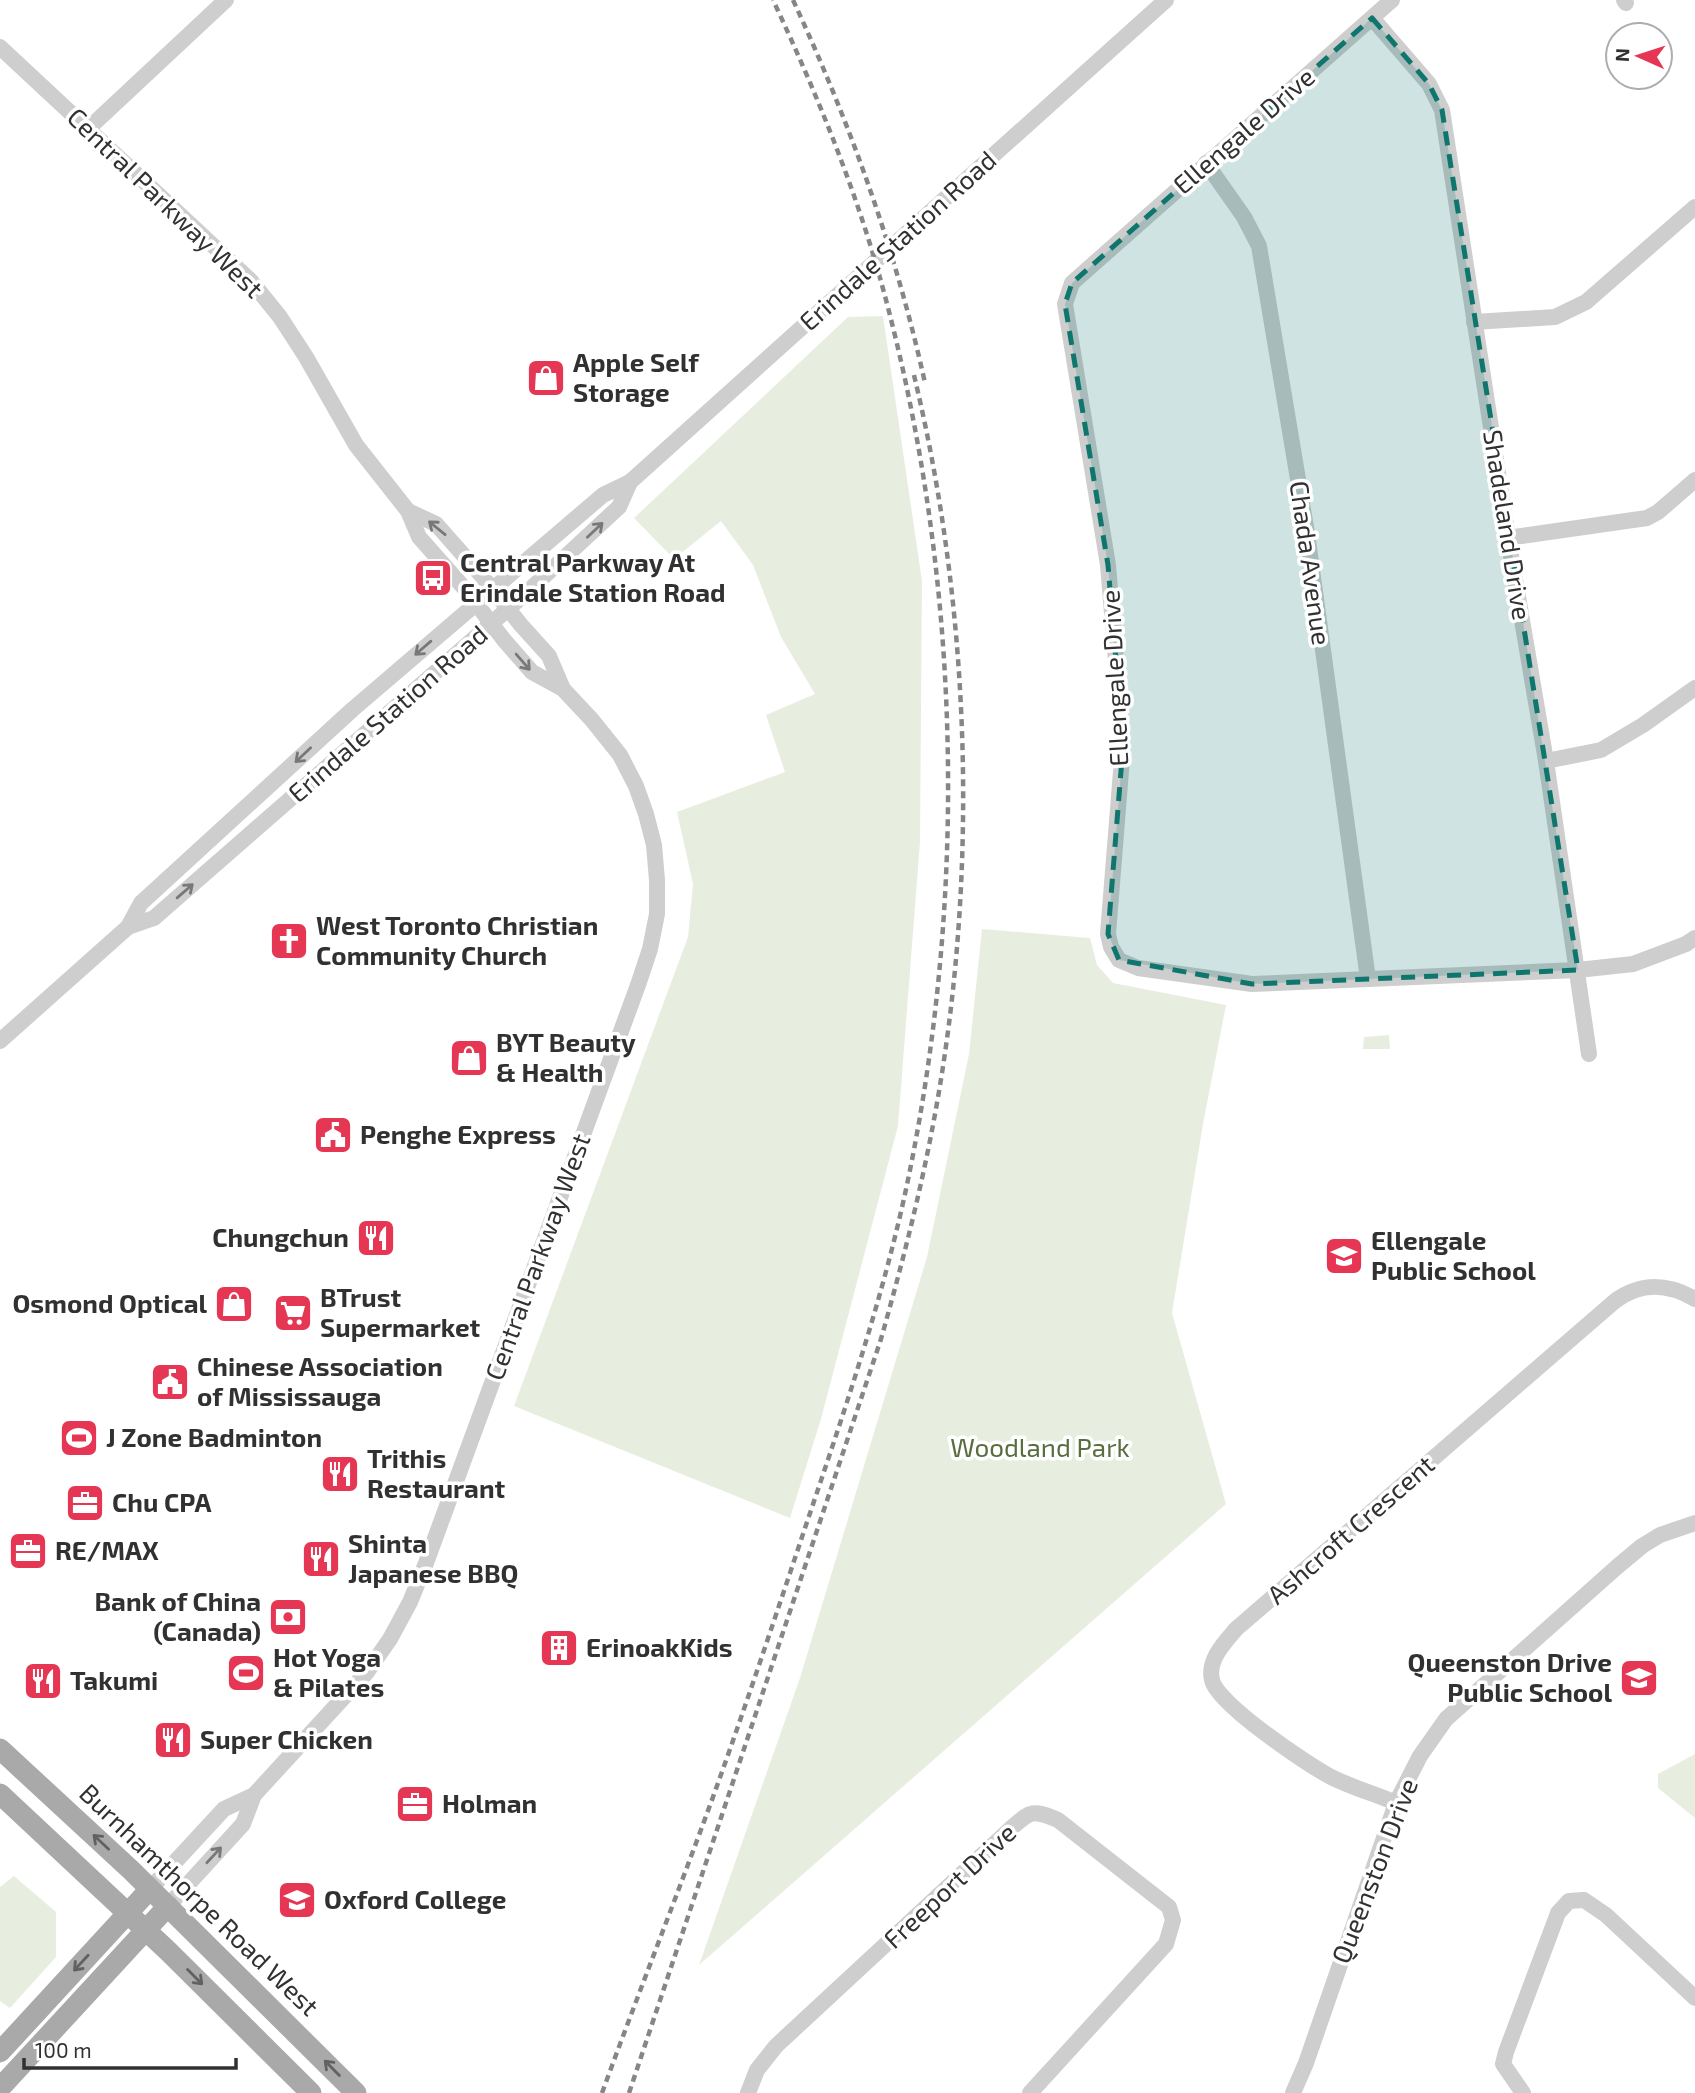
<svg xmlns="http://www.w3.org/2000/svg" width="1695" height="2093" font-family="'Exo 2',sans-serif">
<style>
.green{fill:#e8eedf}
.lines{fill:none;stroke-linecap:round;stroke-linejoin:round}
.minor{stroke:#cecece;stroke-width:16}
.major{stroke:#a9a9a9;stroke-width:21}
.rail{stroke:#868686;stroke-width:4.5;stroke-dasharray:7 5;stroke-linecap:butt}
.oneway{stroke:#787878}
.oneway2{stroke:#616161}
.marked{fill:#0f766e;fill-opacity:0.2;stroke:#0f766e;stroke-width:5;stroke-dasharray:14 9;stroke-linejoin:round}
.labels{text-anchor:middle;stroke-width:7;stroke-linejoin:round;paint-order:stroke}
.street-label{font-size:26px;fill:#313131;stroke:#fff}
.poi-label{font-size:26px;font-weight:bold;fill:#313131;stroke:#fff;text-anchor:start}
.park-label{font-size:26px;fill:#596d3e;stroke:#fff}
</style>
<rect width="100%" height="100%" fill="#fff"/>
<!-- green -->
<g class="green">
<path d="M883,316L922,581L920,842L898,1126L821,1419L790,1518L514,1406L688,937L693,884L677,812L785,772L766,715L815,694L781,637L753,565L721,521L674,559L634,518L848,317Z"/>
<path d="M982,929L1090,938L1097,965L1113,983L1226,1005L1203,1124L1172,1313L1226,1504L699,1965L800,1678L927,1257L969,1054Z"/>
<path d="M1389,1035L1390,1049H1363L1364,1037Z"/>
<path d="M1695,1754V1818L1658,1788V1774Z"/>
<path d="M14,1876L56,1912V1957L10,2008L0,2001V1887Z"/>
</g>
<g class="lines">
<!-- minor -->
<g class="minor">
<path d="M1392,0L1072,283L1065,304L1108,565L1123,746L1108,934L1111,947L1119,960L1138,968L1252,984L1578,970L1633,964L1686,944L1695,938"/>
<path d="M1624,0L1626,3"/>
<path d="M1372,18L1429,84L1442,110L1508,538L1546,761L1589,1054"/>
<path d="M0,47L251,281L280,317L306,357L356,445L408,511L419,537L465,589L504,640L532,672L563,689"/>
<path d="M89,128L226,0"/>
<path d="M1206,163L1244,217L1259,246L1307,533L1368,979"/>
<path d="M1474,322L1555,317L1586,302L1695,207"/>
<path d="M1508,538L1647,518L1658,512L1695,480"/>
<path d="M1546,761L1601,750L1643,725L1695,688"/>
<path d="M128,927L154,918L525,594L619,507L630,482"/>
<path d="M0,1041L128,927L141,903L353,709L603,495L630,482L1166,0"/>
<path d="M1396,1803C1375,1794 1351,1787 1331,1777C1307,1764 1217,1704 1212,1680C1207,1660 1225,1642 1236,1629L1615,1301C1641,1282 1667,1283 1695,1299"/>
<path d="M150,1889L224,1809L254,1795"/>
<path d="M168,1906L243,1824L254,1795L367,1672L390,1639L410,1602L426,1563L638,985L650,949L657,914V880L654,845L646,814L636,786L620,755L592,720L563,689L549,656L521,625L481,575L436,524L408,511"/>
<path d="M748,2093L757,2070L776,2046L1008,1831C1030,1812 1030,1808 1058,1820L1169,1907L1173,1920L1166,1944L1030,2093"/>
<path d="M1293,2093L1306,2063L1396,1803L1420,1756L1446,1719L1618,1566L1642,1546L1660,1535L1695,1523"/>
<path d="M1523,2093L1503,2064L1506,2052L1558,1913L1569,1901L1584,1900L1606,1915L1695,1998"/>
</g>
<!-- major -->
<g class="major">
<path d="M0,1749L131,1870L356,2093"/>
<path d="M0,1794L168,1951L311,2093"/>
<path d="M0,2052L150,1889"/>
<path d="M0,2088L168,1906"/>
</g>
<!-- rail -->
<g class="rail">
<path d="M793,0C850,123 896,251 925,383"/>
<path d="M602,2093C638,1994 677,1896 713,1797C745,1708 775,1618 805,1528C842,1418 880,1308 905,1194C969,896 962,579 882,285C855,187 816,92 773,0"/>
<path d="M629,2093L881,1339C903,1261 923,1183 937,1103C979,864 970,606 913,371"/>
</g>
</g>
<!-- one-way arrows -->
<defs><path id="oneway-shaft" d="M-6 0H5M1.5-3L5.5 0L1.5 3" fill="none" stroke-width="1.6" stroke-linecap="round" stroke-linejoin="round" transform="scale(1.75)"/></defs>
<g class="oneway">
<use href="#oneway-shaft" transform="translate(437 528) rotate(-141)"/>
<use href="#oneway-shaft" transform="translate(595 530) rotate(-43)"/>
<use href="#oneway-shaft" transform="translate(423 648) rotate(139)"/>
<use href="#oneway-shaft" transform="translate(523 662) rotate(49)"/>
<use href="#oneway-shaft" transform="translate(303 755) rotate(137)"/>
<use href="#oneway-shaft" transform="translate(185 891) rotate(-41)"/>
<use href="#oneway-shaft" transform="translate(214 1855) rotate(-47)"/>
</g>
<g class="oneway2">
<use href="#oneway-shaft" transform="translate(101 1842) rotate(-137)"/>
<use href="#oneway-shaft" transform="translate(81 1963) rotate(133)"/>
<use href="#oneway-shaft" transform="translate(195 1977) rotate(45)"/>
<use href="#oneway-shaft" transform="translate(332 2068) rotate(-135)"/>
</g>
<!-- marked area -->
<path class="marked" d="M1372,18L1429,84L1442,110L1578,970L1252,984L1119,960L1108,934L1123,746L1108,565L1065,304L1072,283Z"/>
<!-- icons -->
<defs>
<g id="shop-square" transform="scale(2.0125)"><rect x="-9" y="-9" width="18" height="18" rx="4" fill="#e53654" stroke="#fff"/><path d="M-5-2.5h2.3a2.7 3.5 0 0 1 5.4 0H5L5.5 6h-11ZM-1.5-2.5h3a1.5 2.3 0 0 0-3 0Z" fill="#fff"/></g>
<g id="bus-square" transform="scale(2.0125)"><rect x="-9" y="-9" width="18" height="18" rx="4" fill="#e53654" stroke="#fff"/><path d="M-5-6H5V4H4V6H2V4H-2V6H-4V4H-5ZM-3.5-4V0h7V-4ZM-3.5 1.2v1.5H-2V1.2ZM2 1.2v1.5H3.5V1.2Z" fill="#fff"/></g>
<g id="church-square" transform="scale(2.0125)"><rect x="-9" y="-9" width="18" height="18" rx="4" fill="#e53654" stroke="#fff"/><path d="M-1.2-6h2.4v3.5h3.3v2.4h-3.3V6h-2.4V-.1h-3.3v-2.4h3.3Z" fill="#fff"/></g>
<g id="civic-square" transform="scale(2.0125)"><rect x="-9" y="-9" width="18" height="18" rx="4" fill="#e53654" stroke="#fff"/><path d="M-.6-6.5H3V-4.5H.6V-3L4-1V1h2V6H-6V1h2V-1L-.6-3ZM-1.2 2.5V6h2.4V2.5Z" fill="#fff"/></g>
<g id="restaurant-square" transform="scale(2.0125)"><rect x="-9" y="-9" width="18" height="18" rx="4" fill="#e53654" stroke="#fff"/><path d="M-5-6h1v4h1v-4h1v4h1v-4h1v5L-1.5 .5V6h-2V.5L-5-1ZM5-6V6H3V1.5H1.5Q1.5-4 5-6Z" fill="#fff"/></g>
<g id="school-square" transform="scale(2.0125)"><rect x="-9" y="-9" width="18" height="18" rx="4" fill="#e53654" stroke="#fff"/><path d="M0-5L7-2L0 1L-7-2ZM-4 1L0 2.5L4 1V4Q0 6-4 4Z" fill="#fff"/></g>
<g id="supermarket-square" transform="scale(2.0125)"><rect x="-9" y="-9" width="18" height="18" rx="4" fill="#e53654" stroke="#fff"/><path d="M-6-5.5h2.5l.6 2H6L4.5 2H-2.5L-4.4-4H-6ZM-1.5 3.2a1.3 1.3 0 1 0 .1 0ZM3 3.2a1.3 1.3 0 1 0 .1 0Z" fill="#fff"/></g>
<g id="stadium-square" transform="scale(2.0125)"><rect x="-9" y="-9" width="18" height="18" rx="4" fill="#e53654" stroke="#fff"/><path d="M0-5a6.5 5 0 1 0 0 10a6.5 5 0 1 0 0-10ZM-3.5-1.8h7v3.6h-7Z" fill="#fff"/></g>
<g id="office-square" transform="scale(2.0125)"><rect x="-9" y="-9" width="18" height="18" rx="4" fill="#e53654" stroke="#fff"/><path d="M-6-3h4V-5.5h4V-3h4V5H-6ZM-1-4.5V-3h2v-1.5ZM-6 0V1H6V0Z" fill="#fff"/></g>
<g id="bank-square" transform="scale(2.0125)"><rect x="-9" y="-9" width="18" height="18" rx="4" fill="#e53654" stroke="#fff"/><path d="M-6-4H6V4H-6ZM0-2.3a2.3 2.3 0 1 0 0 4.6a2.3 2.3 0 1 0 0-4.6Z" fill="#fff"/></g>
<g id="building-square" transform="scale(2.0125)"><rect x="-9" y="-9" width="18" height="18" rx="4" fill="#e53654" stroke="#fff"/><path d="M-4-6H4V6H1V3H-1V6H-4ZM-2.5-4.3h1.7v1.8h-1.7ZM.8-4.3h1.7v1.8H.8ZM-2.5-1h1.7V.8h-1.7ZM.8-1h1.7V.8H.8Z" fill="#fff"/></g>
<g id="university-square" transform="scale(2.0125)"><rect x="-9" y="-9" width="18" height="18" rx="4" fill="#e53654" stroke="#fff"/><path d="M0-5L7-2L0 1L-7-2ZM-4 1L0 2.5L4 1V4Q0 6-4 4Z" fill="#fff"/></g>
</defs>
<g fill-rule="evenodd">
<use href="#shop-square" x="546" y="378"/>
<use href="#bus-square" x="433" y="578"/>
<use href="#church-square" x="289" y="941"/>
<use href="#shop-square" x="469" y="1058"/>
<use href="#civic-square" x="333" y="1135"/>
<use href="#restaurant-square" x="376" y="1238"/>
<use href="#school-square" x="1344" y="1256"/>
<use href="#shop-square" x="234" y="1304"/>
<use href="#supermarket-square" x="293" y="1313"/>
<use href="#civic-square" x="170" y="1382"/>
<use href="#stadium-square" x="79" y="1438"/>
<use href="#restaurant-square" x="340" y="1474"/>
<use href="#office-square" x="85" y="1503"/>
<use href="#office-square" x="28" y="1551"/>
<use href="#restaurant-square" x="321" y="1559"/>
<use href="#bank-square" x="288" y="1617"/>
<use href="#building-square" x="559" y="1648"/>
<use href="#stadium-square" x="246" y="1673"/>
<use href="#school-square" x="1639" y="1678"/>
<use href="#restaurant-square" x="43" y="1681"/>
<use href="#restaurant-square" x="173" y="1740"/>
<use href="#office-square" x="415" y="1804"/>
<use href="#university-square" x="297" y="1900"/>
</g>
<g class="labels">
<!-- street labels -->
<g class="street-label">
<text transform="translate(1244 131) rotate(-41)" y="9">Ellengale Drive</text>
<text transform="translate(165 203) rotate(44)" y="9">Central Parkway West</text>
<text transform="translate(898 241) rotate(-42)" y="9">Erindale Station Road</text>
<text transform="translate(1507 525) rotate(81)" y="9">Shadeland Drive</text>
<text transform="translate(1310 563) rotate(82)" y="9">Chada Avenue</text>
<text transform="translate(1115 678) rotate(-93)" y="9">Ellengale Drive</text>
<text transform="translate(388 714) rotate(-41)" y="9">Erindale Station Road</text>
<text transform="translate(538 1257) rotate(-70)" y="9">Central Parkway West</text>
<text transform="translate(1351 1530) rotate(-41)" y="9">Ashcroft Crescent</text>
<text transform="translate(1375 1871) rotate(-69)" y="9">Queenston Drive</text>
<text transform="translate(950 1886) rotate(-43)" y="9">Freeport Drive</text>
<text transform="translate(199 1900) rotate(44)" y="9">Burnhamthorpe Road West</text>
</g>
<!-- poi labels -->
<g class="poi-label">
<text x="573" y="372">Apple Self<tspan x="573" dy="30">Storage</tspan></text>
<text x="460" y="572">Central Parkway At<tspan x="460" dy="30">Erindale Station Road</tspan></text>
<text x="316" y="935">West Toronto Christian<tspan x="316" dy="30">Community Church</tspan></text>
<text x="496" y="1052">BYT Beauty<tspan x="496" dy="30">&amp; Health</tspan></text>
<text x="360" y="1144">Penghe Express</text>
<text x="349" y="1247" text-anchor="end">Chungchun</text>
<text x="1371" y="1250">Ellengale<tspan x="1371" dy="30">Public School</tspan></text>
<text x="320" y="1307">BTrust<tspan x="320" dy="30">Supermarket</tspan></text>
<text x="207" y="1313" text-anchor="end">Osmond Optical</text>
<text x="197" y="1376">Chinese Association<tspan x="197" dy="30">of Mississauga</tspan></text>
<text x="106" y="1447">J Zone Badminton</text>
<text x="367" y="1468">Trithis<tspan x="367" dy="30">Restaurant</tspan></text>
<text x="112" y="1512">Chu CPA</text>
<text x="348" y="1553">Shinta<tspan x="348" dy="30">Japanese BBQ</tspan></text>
<text x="55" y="1560">RE/MAX</text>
<text x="261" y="1611" text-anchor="end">Bank of China<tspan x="261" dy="30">(Canada)</tspan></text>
<text x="586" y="1657">ErinoakKids</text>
<text x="273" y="1667">Hot Yoga<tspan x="273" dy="30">&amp; Pilates</tspan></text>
<text x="1612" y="1672" text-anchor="end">Queenston Drive<tspan x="1612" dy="30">Public School</tspan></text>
<text x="70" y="1690">Takumi</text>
<text x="200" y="1749">Super Chicken</text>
<text x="442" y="1813">Holman</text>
<text x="324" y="1909">Oxford College</text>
</g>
<!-- park labels -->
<g class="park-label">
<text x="1040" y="1457">Woodland Park</text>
</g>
</g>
<!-- north arrow -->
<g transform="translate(1639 56) rotate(273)"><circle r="33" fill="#ffffff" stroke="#adadad" stroke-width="2"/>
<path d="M0-5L12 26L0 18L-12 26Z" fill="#e53654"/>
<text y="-10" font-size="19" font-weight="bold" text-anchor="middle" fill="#313131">N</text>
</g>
<!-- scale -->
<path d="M24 2058v10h212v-10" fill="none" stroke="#313131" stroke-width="3.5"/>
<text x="35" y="2058" font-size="21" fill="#313131" stroke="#ffffff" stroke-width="5" paint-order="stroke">100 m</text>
</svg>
